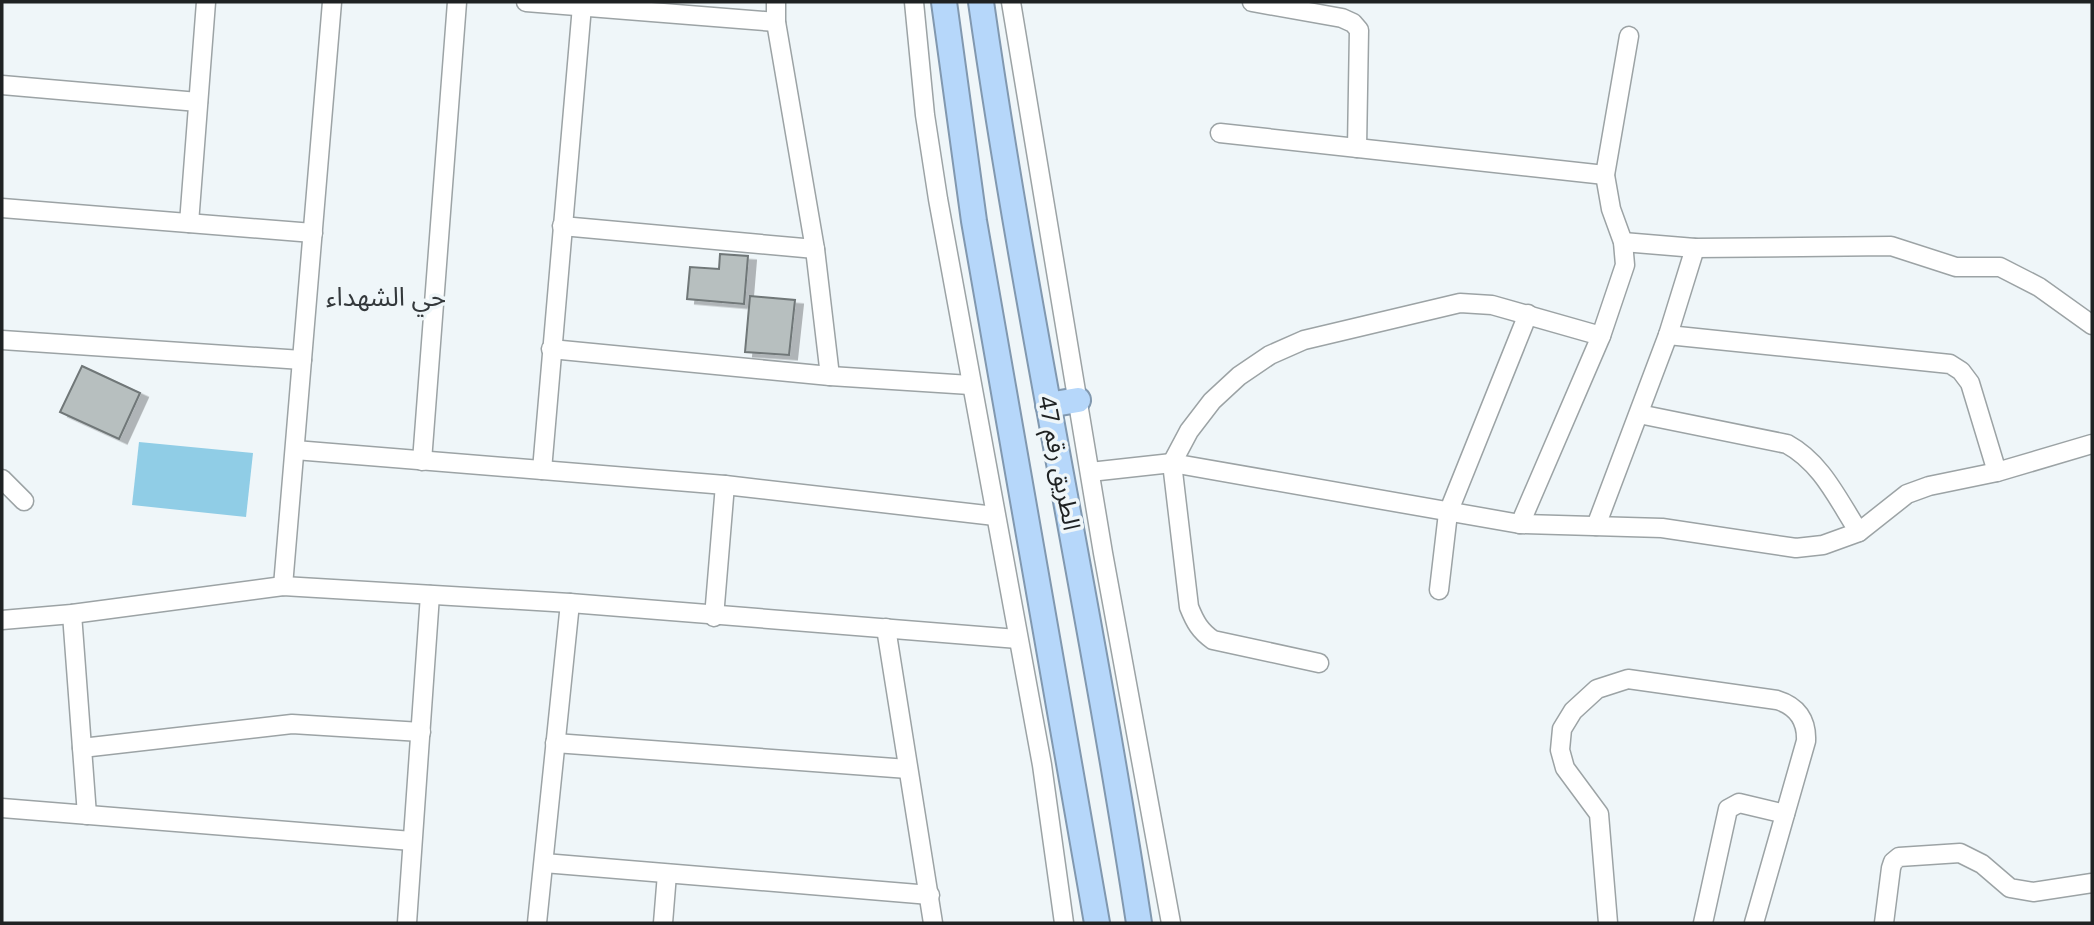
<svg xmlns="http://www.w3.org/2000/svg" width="2094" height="925" font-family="Georgia,'Noto Sans Arabic',serif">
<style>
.green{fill:#90cde6}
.building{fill:#b7bfbf;stroke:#707778;stroke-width:2;filter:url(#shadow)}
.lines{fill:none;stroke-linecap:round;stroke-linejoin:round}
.minor-casing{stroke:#9ca3a5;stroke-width:21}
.highway-casing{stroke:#8198af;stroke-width:28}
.minor{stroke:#fff;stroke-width:18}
.highway{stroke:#b6d7fa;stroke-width:24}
.labels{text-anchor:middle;stroke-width:7;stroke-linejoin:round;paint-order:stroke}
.street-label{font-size:24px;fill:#1f2223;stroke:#eff6f9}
.neighbourhood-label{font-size:26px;fill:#34393c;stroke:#eff6f9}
</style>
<defs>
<filter id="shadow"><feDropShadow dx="8" dy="4.5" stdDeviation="0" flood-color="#0004"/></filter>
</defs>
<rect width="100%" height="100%" fill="#eff6f9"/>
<!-- green -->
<path class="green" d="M139,442L253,453L246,517L132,505Z"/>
<!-- building -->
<g class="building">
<path d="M720,254L748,256L744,304L687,299L690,267L719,269Z"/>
<path d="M750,296L795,300L789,355L745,352Z"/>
<path d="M82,366L140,393L119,439L60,412Z"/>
</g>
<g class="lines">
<!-- minor casing -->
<g class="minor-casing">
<g id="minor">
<path d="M526,2L776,22"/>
<path d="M776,2V22L815,249L830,376"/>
<path d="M914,2L925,115L938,199L1042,765L1064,923"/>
<path d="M1011,2L1103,553L1171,923"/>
<path d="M1252,2L1342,18L1353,23L1359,30L1357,148"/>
<path d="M2,85L198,102"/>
<path d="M1220,133L1605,175"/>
<path d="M2,208L313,233"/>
<path d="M189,223L206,2"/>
<path d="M562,226L815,249"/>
<path d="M1623,242L1695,248L1891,246L1956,267H2000L2039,287L2092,325"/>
<path d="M1668,335L1950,364L1961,371L1970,383L1997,472"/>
<path d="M2,340L302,360"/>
<path d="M551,349L830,376L970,385"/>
<path d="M1639,414L1787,444C1822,463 1838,500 1859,532"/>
<path d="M295,450L725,485L995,516"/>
<path d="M422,461L457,2"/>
<path d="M542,470L582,6"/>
<path d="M1090,472L1172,463L1520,524L1662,528L1796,548L1823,545L1859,532L1907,494L1929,486L1997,472L2092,444"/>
<path d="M2,479L24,501"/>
<path d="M1520,524L1601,336L1625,265L1623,242L1611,209L1605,175L1629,36"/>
<path d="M1596,526L1668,335L1695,248"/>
<path d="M283,586L332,2"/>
<path d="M1439,590L1448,513L1528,314"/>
<path d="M72,614L87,815"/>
<path d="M714,617L725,485"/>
<path d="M2,620L72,614L283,586L570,603L1018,639"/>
<path d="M886,628L933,923"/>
<path d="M1319,663L1213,640C1200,631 1195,622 1189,607L1172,463L1189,431L1212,401L1239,376L1270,355L1304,340L1460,303L1492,305L1601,336"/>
<path d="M555,743L908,769"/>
<path d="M82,748L292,724L421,732"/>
<path d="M2,808L412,841"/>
<path d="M544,863L930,895"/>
<path d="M407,923L430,595"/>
<path d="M537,923L570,603"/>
<path d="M663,923L667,874"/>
<path d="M1608,923L1599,814L1565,768L1560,750L1562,729L1573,711L1597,689L1628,679L1777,700C1797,706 1807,720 1806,741L1754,923"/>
<path d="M1703,923L1728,809L1739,803L1785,814"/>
<path d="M1884,923L1891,868L1893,862L1899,857L1960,853L1982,864L2010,888L2033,892L2092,883"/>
</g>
</g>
<!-- highway casing -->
<g class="highway-casing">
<g id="highway">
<path d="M944,2L974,221L1097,923"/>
<path d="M981,2C1025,310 1092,615 1139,923"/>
<path d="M1048,405L1078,400"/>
</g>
</g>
<!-- minor -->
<use href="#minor" class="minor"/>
<!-- highway -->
<use href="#highway" class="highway"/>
</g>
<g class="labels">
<!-- street labels -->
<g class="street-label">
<text transform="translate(1059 463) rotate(79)" y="8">الطريق رقم 47</text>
</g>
<!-- neighbourhood labels -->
<g class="neighbourhood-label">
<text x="386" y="306">حي الشهداء</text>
</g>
</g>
<!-- border -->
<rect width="2094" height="925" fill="none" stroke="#1f2223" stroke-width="7"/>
</svg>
